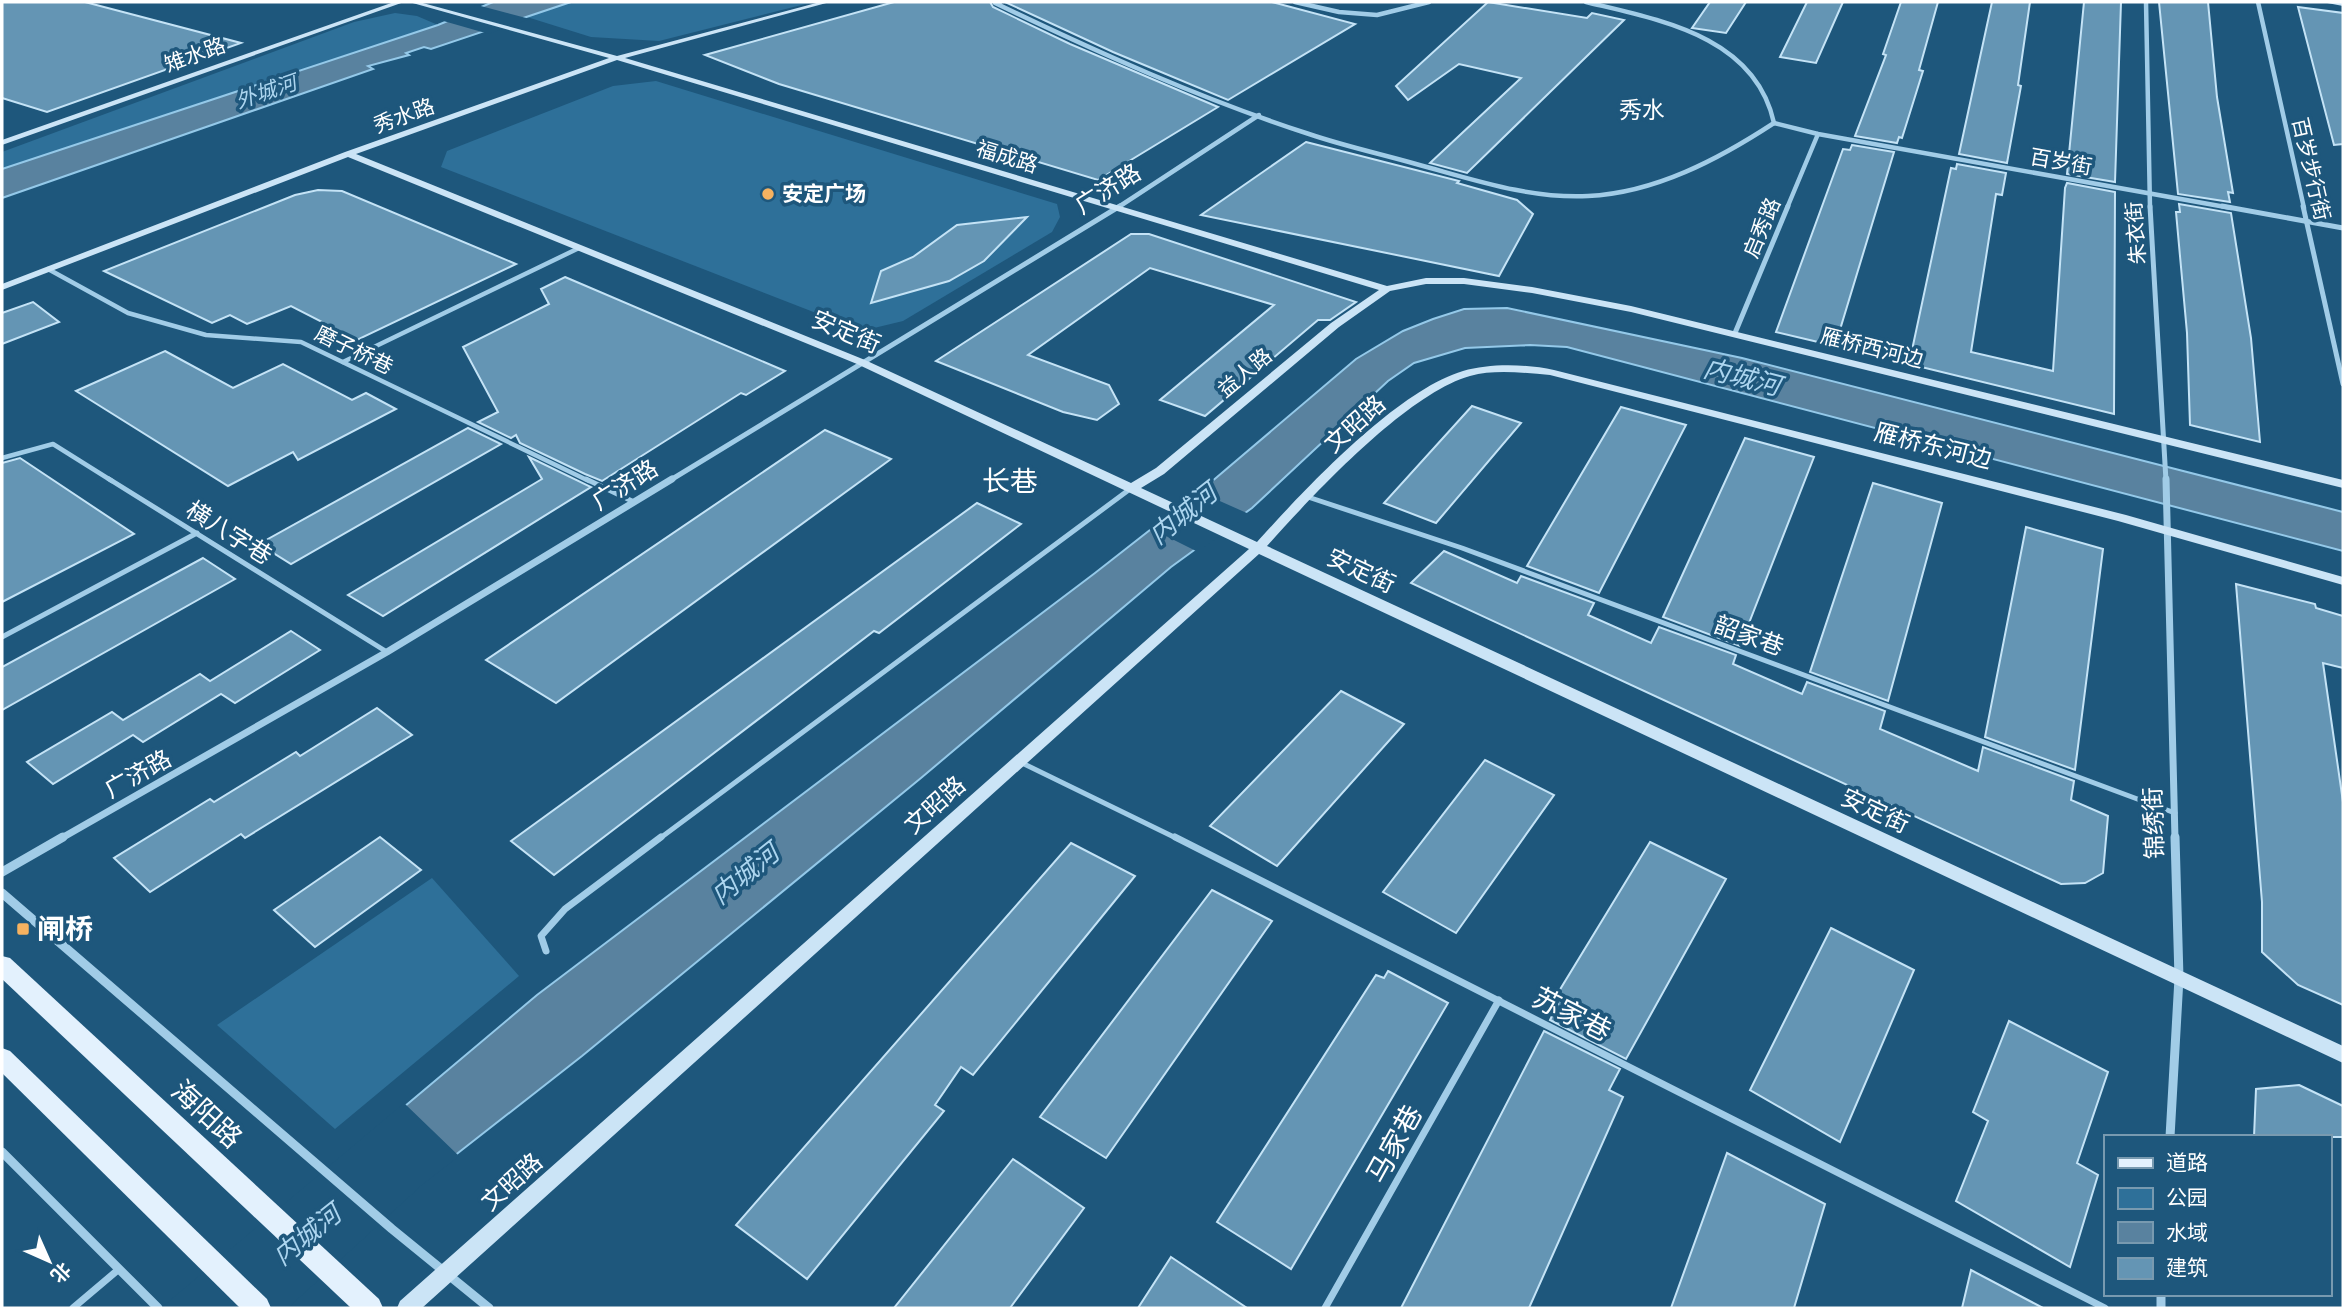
<svg xmlns="http://www.w3.org/2000/svg" width="2345" height="1310" font-family="Manrope,'Noto Sans SC',sans-serif">
<style>
.green{fill:#2e7099}
.water{fill:#59829f;stroke:#94c9e9;stroke-width:2}
.pier{fill:#1e577c}
.building{fill:#6495b4;stroke:#c4e3f6;stroke-width:2}
.lines{fill:none;stroke-linecap:round;stroke-linejoin:round}
.lane-far2{stroke:#a1cce7;stroke-width:4.5}
.lane-far1{stroke:#a1cce7;stroke-width:5}
.lane{stroke:#a1cce7;stroke-width:7}
.street-far3{stroke:#a1cce7;stroke-width:4.5}
.street-far2{stroke:#a1cce7;stroke-width:5}
.street-far1{stroke:#a1cce7;stroke-width:7}
.street{stroke:#a1cce7;stroke-width:9}
.secondary{fill:#cbe4f6;fill-rule:evenodd}
.primary{fill:#e3f1fd;fill-rule:evenodd}
.poi-dot{fill:#f6b260;stroke:#1e577c;stroke-width:2.5}
.labels{text-anchor:middle;stroke-width:7;stroke-linejoin:round;paint-order:stroke}
.far-street-label{font-size:21px;fill:#fff;stroke:#1e577c}
.far-water-label{font-size:21px;font-style:italic;fill:#acd5ef;stroke:#1e577c}
.far-poi-label{font-size:21px;font-weight:bold;fill:#fff;stroke:#1e577c;text-anchor:start}
.far-quarter-label{font-size:23px;fill:#fff;stroke:#1e577c}
.street-label{font-size:24px;fill:#fff;stroke:#1e577c}
.water-label{font-size:26px;font-style:italic;fill:#acd5ef;stroke:#1e577c}
.quarter-label{font-size:28px;fill:#fff;stroke:#1e577c}
.near-poi-label{font-size:28px;font-weight:bold;fill:#fff;stroke:#1e577c;text-anchor:start}
.near-street-label{font-size:28px;fill:#fff;stroke:#1e577c}
</style>
<rect width="100%" height="100%" fill="#1e577c"/>
<!-- green -->
<g class="green">
<path d="M571,2H813L659,41L591,37L527,17Z"/>
<path d="M395,13L417,16L438,25L2,169V152L354,22Z"/>
<path d="M656,81L1057,204L1060,217L1052,232L903,321L874,328L847,325L441,167L447,151L613,86Z"/>
<path d="M432,878L519,976L335,1129L217,1025Z"/>
</g>
<!-- water -->
<g class="water">
<path d="M493,2H571L431,49L424,47L406,53L409,55L368,66L373,69L2,198V169L438,25Z"/>
<path d="M1507,308L1742,358L2343,512V551L1567,347L1530,345L1465,348L1414,363L1388,381L1252,508L1171,567L921,778L582,1056L421,1182L165,1308L537,995L1095,573L1210,483L1356,359L1403,331L1433,319L1464,309Z"/>
</g>
<!-- pier -->
<g class="pier">
<path d="M477,5L530,19L489,34L440,20Z"/>
<path d="M1195,490L1249,514L1198,552L1148,527Z"/>
<path d="M404,1103L459,1156L423,1184L288,1308H161Z"/>
</g>
<!-- building -->
<g class="building">
<path d="M2,2H85L241,43L47,112L2,98Z"/>
<path d="M894,2H990L993,7L1070,44L1218,107L1098,180L779,84L705,55Z"/>
<path d="M1005,2H1272L1355,24L1228,100L1113,52Z"/>
<path d="M1488,2L1587,18L1592,13L1624,20L1467,173L1430,163L1521,78L1459,64L1408,100L1396,86Z"/>
<path d="M1710,2H1746L1726,33L1692,28Z"/>
<path d="M1807,2H1843L1816,63L1780,57Z"/>
<path d="M1901,2H1938L1919,70L1923,71L1902,138L1899,137L1897,143L1855,136L1886,55L1883,54Z"/>
<path d="M1992,2H2030L2018,85L2021,86L2007,163L1959,154Z"/>
<path d="M2084,2H2121L2115,182L2067,174Z"/>
<path d="M2159,2H2208L2217,97L2233,193L2228,192L2230,202L2178,194Z"/>
<path d="M2298,7L2343,13V144L2334,145Z"/>
<path d="M1306,142L1459,181L1457,183L1517,200L1533,214L1499,276L1201,215Z"/>
<path d="M1852,145L1894,152L1835,346L1776,332L1843,149L1850,150Z"/>
<path d="M1957,164L2006,173L2002,195L1996,194L1971,352L2053,371L2065,188L2067,183L2115,192L2114,414L1909,364L1951,168L1956,169Z"/>
<path d="M318,190L342,191L516,264L357,340L291,306L247,324L230,315L212,323L104,271L295,195Z"/>
<path d="M2179,204L2231,213L2251,338L2260,442L2190,425L2187,333L2176,212H2180Z"/>
<path d="M1027,217L984,261L949,281L871,303L881,271L913,257L957,225Z"/>
<path d="M1131,234H1149L1356,302L1330,320H1318L1205,416L1160,400L1274,305L1150,268L1028,355L1109,385L1119,404L1097,420L1063,412L936,361Z"/>
<path d="M565,277L785,371L746,395L741,393L602,481L585,474L520,443L516,435L511,438L478,422L498,412L463,347L549,304L541,289Z"/>
<path d="M33,302L59,322L2,344V313Z"/>
<path d="M165,351L233,388L283,364L352,400L366,393L396,409L298,460L293,452L228,486L76,391Z"/>
<path d="M1472,406L1521,423L1436,523L1384,503Z"/>
<path d="M1621,407L1686,425L1599,593L1527,566Z"/>
<path d="M468,428L501,444L291,564L259,544Z"/>
<path d="M825,430L891,459L556,703L486,660Z"/>
<path d="M1745,438L1814,457L1740,646L1663,617Z"/>
<path d="M529,457L591,487L383,616L348,595L542,479Z"/>
<path d="M20,458L134,534L2,602V463Z"/>
<path d="M1873,483L1942,503L1888,701L1810,672Z"/>
<path d="M977,503L1021,524L879,633L874,631L554,875L511,841Z"/>
<path d="M2026,527L2103,549L2075,770L1985,737Z"/>
<path d="M1444,551L1517,583L1521,576L1594,603L1588,615L1651,643L1659,627L1736,655L1733,664L1802,694L1807,682L1885,711L1880,729L1978,771L1983,747L2074,781L2071,800L2108,816L2103,873L2085,883L2061,884L1411,583Z"/>
<path d="M203,558L235,579L2,710V667Z"/>
<path d="M2236,584L2315,604L2316,608L2343,616V668L2323,663L2343,802V1005L2298,985L2262,952V902Z"/>
<path d="M291,631L320,650L235,703L221,694L143,742L133,735L53,784L27,762L112,712L123,720L200,674L210,681Z"/>
<path d="M1341,691L1404,724L1277,866L1210,826Z"/>
<path d="M377,708L412,735L245,838L241,834L150,892L114,858L210,799L214,802L296,752L300,756Z"/>
<path d="M1485,760L1554,795L1456,933L1383,892Z"/>
<path d="M380,837L421,870L315,947L274,910Z"/>
<path d="M1650,842L1726,879L1626,1059L1550,1020L1558,1004L1553,1001Z"/>
<path d="M1071,843L1135,876L973,1075L961,1067L935,1105L944,1111L807,1279L736,1225Z"/>
<path d="M1212,890L1272,921L1106,1158L1040,1117Z"/>
<path d="M1831,928L1914,970L1840,1142L1750,1090Z"/>
<path d="M1388,971L1448,1003L1291,1269L1217,1222L1376,975L1384,978Z"/>
<path d="M2009,1021L2108,1072L2077,1163L2098,1175L2070,1267L1956,1201L1988,1121L1973,1112Z"/>
<path d="M1544,1031L1620,1069L1609,1090L1623,1097L1529,1308H1401Z"/>
<path d="M2299,1085L2343,1106V1137H2254L2256,1089Z"/>
<path d="M1727,1153L1825,1204L1794,1308H1671Z"/>
<path d="M1013,1159L1084,1208L1010,1308H894Z"/>
<path d="M1171,1257L1247,1308H1138Z"/>
<path d="M1971,1270L2043,1308H1962Z"/>
</g>
<g class="lines">
<!-- lane-far2 -->
<g class="lane-far2">
<path d="M48,269L128,313L206,335L301,342L589,481"/>
<path d="M343,362L579,248"/>
<path d="M2,458L53,444L112,481"/>
</g>
<!-- lane-far1 -->
<g class="lane-far1">
<path d="M109,479L387,652"/>
<path d="M586,479L634,502"/>
<path d="M1308,497L1462,548L2175,813"/>
<path d="M2,637L197,533"/>
<path d="M1020,762L1178,839"/>
<path d="M659,839L1130,489"/>
</g>
<!-- lane -->
<g class="lane">
<path d="M1175,837L2105,1308"/>
<path d="M546,951L541,936L565,909L661,837"/>
<path d="M73,1308L119,1269"/>
<path d="M1325,1308L1499,1000"/>
</g>
<!-- street-far3 -->
<g class="street-far3">
<path d="M1000,2L995,3C1097,52 1201,99 1309,134C1344,146 1381,154 1416,164C1472,179 1529,199 1588,196C1655,193 1719,159 1774,123"/>
<path d="M1295,2L1339,12L1377,15L1429,2"/>
<path d="M1586,2C1660,20 1755,36 1774,123"/>
<path d="M2146,2L2150,208"/>
<path d="M2258,2L2304,208"/>
<path d="M1774,123L1818,134L2231,208"/>
<path d="M1117,208L1259,115"/>
<path d="M1787,208L1818,134"/>
</g>
<!-- street-far2 -->
<g class="street-far2">
<path d="M2150,206L2166,481"/>
<path d="M2222,206L2343,228"/>
<path d="M2303,206L2343,384"/>
<path d="M1735,333L1788,206"/>
<path d="M669,481L1120,206"/>
</g>
<!-- street-far1 -->
<g class="street-far1">
<path d="M2166,479L2175,839"/>
<path d="M60,839L387,652L672,479"/>
</g>
<!-- street -->
<g class="street">
<path d="M2,872L63,837"/>
<path d="M2,893L392,1229L489,1308"/>
<path d="M2170,1137L2179,978L2175,837"/>
<path d="M2,1152L158,1308"/>
<path d="M2161,1294V1308"/>
</g>
<!-- secondary -->
<g class="secondary">
<path d="M394,2H404L2,145V140Z"/>
<path d="M409,2H419L617,56L820,2H830L625,58L1387,286L1426,278H1464L1532,287L1631,306L2343,480V488L1631,312L1532,293L1464,284H1426L1390,291L1339,327L1164,474L1141,488L1257,542C1304,490 1396,391 1463,371C1490,363 1526,364 1554,370L2126,515L2343,577V585L2118,521L1550,375C1524,373 1495,369 1470,376C1406,394 1312,496 1267,546L2343,1046V1063L1259,554L422,1308H397L400,1301L1249,549L857,364L348,157L2,290V284L345,152L609,58ZM617,60L1379,290L1331,323L1156,468L1131,483L865,360L356,154Z"/>
<path d="M2322,2H2343V6Z"/>
</g>
<!-- primary -->
<g class="primary">
<path d="M2,956L10,958L379,1299L383,1308H351L2,979Z"/>
<path d="M2,1048L10,1051L267,1299L271,1308H240L2,1073Z"/>
</g>
</g>
<!-- markers -->
<g class="poi-dot">
<circle cx="768" cy="194" r="7"/>
<rect x="16" y="922" width="14" height="14" rx="3.5"/>
</g>
<g class="labels">
<!-- far-street labels -->
<g class="far-street-label">
<text transform="translate(195 55) rotate(-20)" y="7">雉水路</text>
<text transform="translate(404 116) rotate(-20)" y="7">秀水路</text>
<text transform="translate(1007 157) rotate(17)" y="7">福成路</text>
<text transform="translate(2061 162) rotate(10)" y="7">百岁街</text>
<text transform="translate(2311 169) rotate(77)" y="7">百岁步行街</text>
<text transform="translate(1762 228) rotate(-67)" y="7">启秀路</text>
<text transform="translate(2136 233) rotate(-94)" y="7">朱衣街</text>
<text transform="translate(1872 348) rotate(14)" y="7">雁桥西河边</text>
<text transform="translate(354 350) rotate(26)" y="7">磨子桥巷</text>
<text transform="translate(1245 373) rotate(-40)" y="7">益人路</text>
</g>
<!-- far-water labels -->
<g class="far-water-label">
<text transform="translate(266 92) rotate(-19)" y="7">外城河</text>
</g>
<!-- far-poi labels -->
<g class="far-poi-label">
<text x="782" y="201">安定广场</text>
</g>
<!-- far-quarter labels -->
<g class="far-quarter-label">
<text x="1642" y="118">秀水</text>
</g>
<!-- street labels -->
<g class="street-label">
<text transform="translate(1108 189) rotate(-32)" y="8">广济路</text>
<text transform="translate(846 332) rotate(23)" y="8">安定街</text>
<text transform="translate(1355 424) rotate(-42)" y="8">文昭路</text>
<text transform="translate(1933 446) rotate(14)" y="8">雁桥东河边</text>
<text transform="translate(625 485) rotate(-32)" y="8">广济路</text>
<text transform="translate(229 533) rotate(32)" y="8">横八字巷</text>
<text transform="translate(1361 571) rotate(25)" y="8">安定街</text>
<text transform="translate(1749 636) rotate(20)" y="8">韶家巷</text>
<text transform="translate(138 774) rotate(-29)" y="8">广济路</text>
<text transform="translate(935 805) rotate(-42)" y="8">文昭路</text>
<text transform="translate(1875 811) rotate(25)" y="8">安定街</text>
<text transform="translate(2154 823) rotate(-92)" y="8">锦绣街</text>
<text transform="translate(512 1182) rotate(-42)" y="8">文昭路</text>
</g>
<!-- water labels -->
<g class="water-label">
<text transform="translate(1742 377) rotate(14)" y="9">内城河</text>
<text transform="translate(1183 514) rotate(-39)" y="9">内城河</text>
<text transform="translate(745 874) rotate(-39)" y="9">内城河</text>
<text transform="translate(307 1235) rotate(-39)" y="9">内城河</text>
</g>
<!-- quarter labels -->
<g class="quarter-label">
<text x="1010" y="491">长巷</text>
</g>
<!-- near-poi labels -->
<g class="near-poi-label">
<text x="37" y="939">闸桥</text>
</g>
<!-- near-street labels -->
<g class="near-street-label">
<text transform="translate(1572 1014) rotate(27)" y="10">苏家巷</text>
<text transform="translate(207 1114) rotate(43)" y="10">海阳路</text>
<text transform="translate(1394 1144) rotate(-61)" y="10">马家巷</text>
</g>
</g>
<!-- border -->
<rect width="2345" height="1310" fill="none" stroke="#ffffff" stroke-width="7"/>
<!-- legend -->
<rect x="2104" y="1135" width="228" height="161" fill="#1e577c" stroke="#789ab0" stroke-width="2"/>
<rect x="2118" y="1158" width="35" height="10" fill="#e3f1fd" stroke="#789ab0" stroke-width="2"/>
<text x="2166" y="1170" font-size="21" fill="#ffffff">道路</text>
<rect x="2118" y="1188" width="35" height="21" fill="#2e7099" stroke="#789ab0" stroke-width="2"/>
<text x="2166" y="1205" font-size="21" fill="#ffffff">公园</text>
<rect x="2118" y="1222" width="35" height="21" fill="#59829f" stroke="#789ab0" stroke-width="2"/>
<text x="2166" y="1240" font-size="21" fill="#ffffff">水域</text>
<rect x="2118" y="1258" width="35" height="21" fill="#6495b4" stroke="#789ab0" stroke-width="2"/>
<text x="2166" y="1275" font-size="21" fill="#ffffff">建筑</text>
<!-- north arrow -->
<g transform="translate(49 1261) rotate(135)" stroke="#1e577c" stroke-width="5" paint-order="stroke">
<path d="M0-5L12 26L0 18L-12 26Z" fill="#ffffff"/>
<text y="-10" font-size="19" font-weight="bold" text-anchor="middle" fill="#ffffff">北</text>
</g>
</svg>
